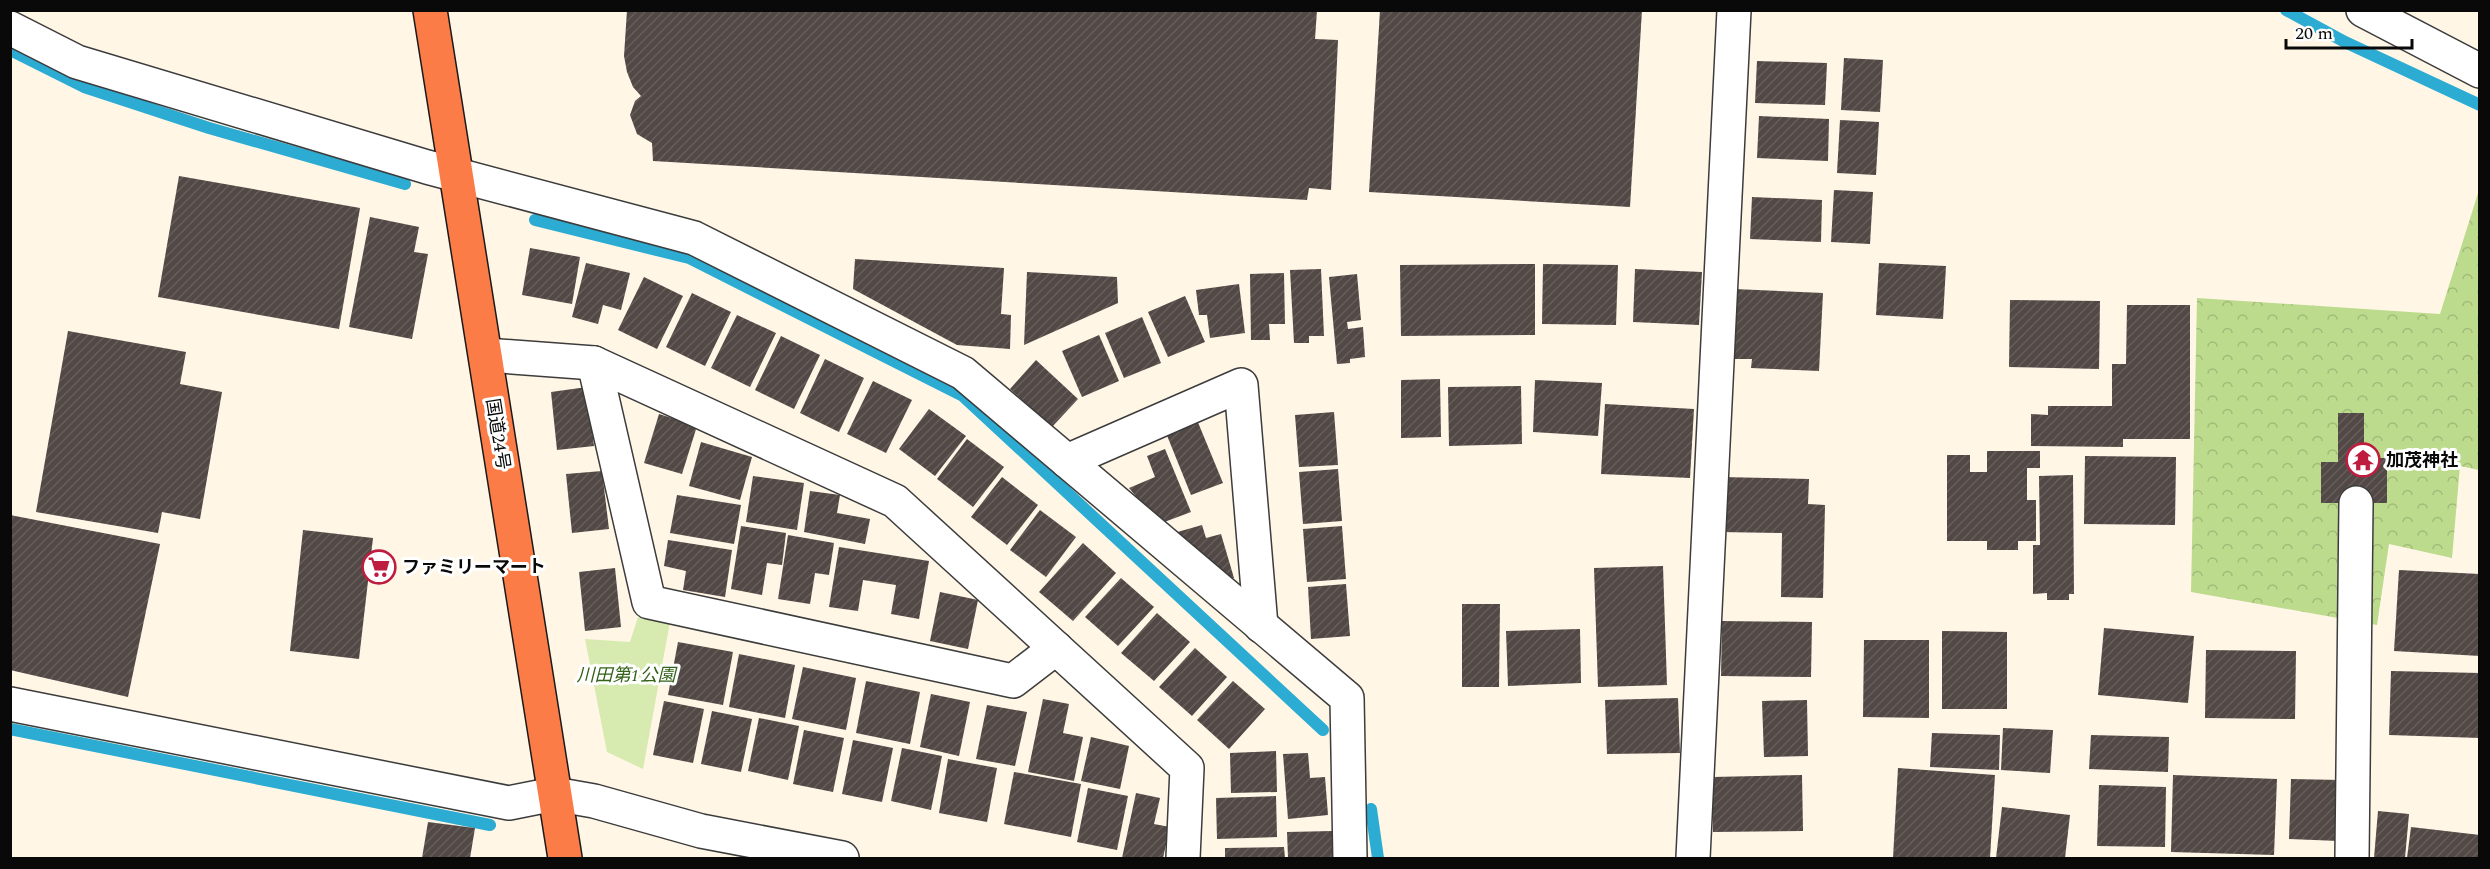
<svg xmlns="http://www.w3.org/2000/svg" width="2490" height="869" font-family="Spectral,'Noto Sans JP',serif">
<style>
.green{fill:#d7eaaf}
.forest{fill:url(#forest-crowns)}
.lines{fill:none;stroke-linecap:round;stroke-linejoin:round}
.stream{stroke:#2cacd3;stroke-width:12}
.building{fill:url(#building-hatch)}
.minor-casing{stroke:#3c3c3c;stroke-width:36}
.highway-casing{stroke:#1a1a1a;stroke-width:36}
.minor{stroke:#fff;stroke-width:33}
.highway{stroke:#fc7c47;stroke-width:33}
.labels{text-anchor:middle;stroke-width:6;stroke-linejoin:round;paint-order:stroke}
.street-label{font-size:18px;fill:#090909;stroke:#fff}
.poi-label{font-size:18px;font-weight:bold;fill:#090909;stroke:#fff;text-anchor:start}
.park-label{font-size:18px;font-style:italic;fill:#346218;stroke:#fff}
</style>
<defs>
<pattern id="forest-crowns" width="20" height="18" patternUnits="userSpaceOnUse" patternTransform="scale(1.5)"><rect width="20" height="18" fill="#bddb8d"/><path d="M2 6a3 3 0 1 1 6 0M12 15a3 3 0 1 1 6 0" fill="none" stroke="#a1bb78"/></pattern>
<pattern id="building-hatch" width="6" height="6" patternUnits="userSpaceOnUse" patternTransform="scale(1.5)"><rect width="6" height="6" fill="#524845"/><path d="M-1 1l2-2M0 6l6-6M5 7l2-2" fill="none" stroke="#665e5b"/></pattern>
</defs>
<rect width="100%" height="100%" fill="#fff6e6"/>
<!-- green -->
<path class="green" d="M638,617L670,622L643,769L607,752L585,639L630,642Z"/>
<!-- forest -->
<path class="forest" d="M2479,190V470L2460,466L2452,558L2389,544L2377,625L2191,592L2197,298L2440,314Z"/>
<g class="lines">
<!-- stream -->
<g class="stream">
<path d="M2286,10L2345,42L2480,105"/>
<path d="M10,50L84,87L209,128L405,184"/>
<path d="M535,220L689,258L963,396L1323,730"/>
<path d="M10,729L490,825"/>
<path d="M1371,809L1378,858"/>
</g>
</g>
<!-- building -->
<g class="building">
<path d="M627,10H1317L1315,39L1338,40L1331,190L1309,188L1307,200L653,161L652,143L637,134L630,115L635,101L641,96L633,87L627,72L624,56Z"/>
<path d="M1380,10H1642L1630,207L1369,192Z"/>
<path d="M1844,58L1883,60L1880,112L1841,110Z"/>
<path d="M1757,61L1827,63L1825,105L1755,103Z"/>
<path d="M1759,116L1829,119L1828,161L1757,158Z"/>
<path d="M1840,120L1879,122L1876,175L1837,173Z"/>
<path d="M179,176L360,208L339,329L158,297Z"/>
<path d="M1834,190L1873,192L1870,244L1831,242Z"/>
<path d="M1752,197L1822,200L1821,242L1750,239Z"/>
<path d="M370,217L419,227L414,252L428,254L412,339L349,327Z"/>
<path d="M530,248L580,257L572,304L522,295Z"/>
<path d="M855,259L1004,268L1001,314L1011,315L1010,349L957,345L853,289Z"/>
<path d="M586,263L630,273L621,310L603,305L598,324L572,317Z"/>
<path d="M1879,263L1946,266L1943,319L1876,315Z"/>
<path d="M1535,264V335L1401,336L1400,265Z"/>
<path d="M1543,264L1618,265L1616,325L1542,324Z"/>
<path d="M1321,269L1324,336H1309V343H1294L1290,270Z"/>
<path d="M1635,269L1702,272L1699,325L1633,322Z"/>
<path d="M1027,272L1117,277L1118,303L1024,345Z"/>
<path d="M1284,273L1285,324H1269L1270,340H1251L1250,274Z"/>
<path d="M1357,274L1361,320L1347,322L1348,329L1363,327L1365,357L1350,359V363L1337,364L1329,277Z"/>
<path d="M644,277L683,296L657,349L618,330Z"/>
<path d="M1239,284L1245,333L1210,338L1207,315H1199L1196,290Z"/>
<path d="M1734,289L1823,293L1819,371L1751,368L1752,359H1731Z"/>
<path d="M692,293L731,312L705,366L666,347Z"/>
<path d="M1185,296L1205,342L1168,357L1148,312Z"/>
<path d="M2010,300L2100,301L2099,369L2009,367Z"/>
<path d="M2127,305H2190V439H2123V447L2031,446V414L2048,415V406H2112V364H2126Z"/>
<path d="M737,315L776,333L750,387L711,368Z"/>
<path d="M1142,317L1161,363L1124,378L1105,333Z"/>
<path d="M68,331L186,352L180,384L222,392L200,519L162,512L158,533L36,512Z"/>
<path d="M1099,335L1119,381L1082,397L1062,351Z"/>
<path d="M781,336L820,355L794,409L755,390Z"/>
<path d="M825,359L864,378L839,432L800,413Z"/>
<path d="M1036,360L1078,399L1052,427L1010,389Z"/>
<path d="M1440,379L1441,437L1401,438V380Z"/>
<path d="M1535,380L1602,383L1598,436L1533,432Z"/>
<path d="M873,381L912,400L886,453L847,434Z"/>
<path d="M1521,386L1522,444L1449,446L1448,387Z"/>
<path d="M587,387L594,446L557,450L551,392Z"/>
<path d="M1605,404L1694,409L1690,478L1601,474Z"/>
<path d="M929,409L966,436L935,476L899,449Z"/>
<path d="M1334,412L1338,465L1299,467L1295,415Z"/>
<path d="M2338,413H2364V458H2387V503H2321V462H2338Z"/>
<path d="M659,414L697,426L682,474L644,463Z"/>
<path d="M1197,420L1223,483L1191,495L1166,433Z"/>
<path d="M967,439L1004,467L973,507L937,479Z"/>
<path d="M701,442L752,457L740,500L689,486Z"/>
<path d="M1165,449L1191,512L1159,524L1129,488L1155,477L1147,456Z"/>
<path d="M1987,451H2040V468H2027V500H2036V541H2018V550H1987V541H1947V455H1970V472H1987Z"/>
<path d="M2085,456L2176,457L2175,525L2084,524Z"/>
<path d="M1338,469L1342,521L1303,524L1299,472Z"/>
<path d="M602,471L609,529L572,533L566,474Z"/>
<path d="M2073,475L2074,594H2069V600H2047V593L2033,594V545H2040L2039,476Z"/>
<path d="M753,476L804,483L797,530L746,522Z"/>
<path d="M1002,477L1038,505L1007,545L971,517Z"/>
<path d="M1721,477L1809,479L1808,504L1825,505L1823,598L1781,597L1782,533L1719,532Z"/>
<path d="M810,491L840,495L837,513L870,519L865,544L804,532Z"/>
<path d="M677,495L741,505L734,544L670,533Z"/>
<path d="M1040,510L1076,537L1046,577L1010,550Z"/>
<path d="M10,515L160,544L128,697L10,670Z"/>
<path d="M1202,525L1206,538L1221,534L1234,578L1220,582L1174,533Z"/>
<path d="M741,526L786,533L782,565L767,563L762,595L731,589Z"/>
<path d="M1342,526L1346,579L1307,582L1303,529Z"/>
<path d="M303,530L373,538L359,659L290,651Z"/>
<path d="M788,535L834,543L829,575L815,573L810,604L778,599Z"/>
<path d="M668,540L732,550L725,597L683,590L686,571L664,566Z"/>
<path d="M1083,543L1116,573L1073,621L1039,592Z"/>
<path d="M839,547L929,561L919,619L891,614L896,585L863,580L858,611L829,607Z"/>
<path d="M1663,566L1667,685L1598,687L1594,568Z"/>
<path d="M615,568L621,627L585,631L579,572Z"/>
<path d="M2399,570L2480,574V656L2394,651Z"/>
<path d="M1121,578L1154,607L1118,646L1085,617Z"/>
<path d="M1346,584L1350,636L1311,639L1308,587Z"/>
<path d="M940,592L978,600L968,649L930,641Z"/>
<path d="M1462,604H1500L1499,687H1462Z"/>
<path d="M1157,613L1190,642L1154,681L1121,653Z"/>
<path d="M1722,621L1812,622L1811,677L1721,676Z"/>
<path d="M2104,628L2194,636L2188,703L2098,695Z"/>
<path d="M1580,629L1581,683L1508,686L1506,631Z"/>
<path d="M1942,631L2007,632V709H1942Z"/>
<path d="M1864,640H1929V718L1863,717Z"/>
<path d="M678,642L733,652L723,705L668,695Z"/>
<path d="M1195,648L1227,677L1192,716L1159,687Z"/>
<path d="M2206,650L2296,651L2295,719L2205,718Z"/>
<path d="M739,654L795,665L785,718L729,707Z"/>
<path d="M803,667L856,678L846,730L792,719Z"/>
<path d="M2391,671L2480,673V738L2389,735Z"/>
<path d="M866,681L920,692L910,744L856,733Z"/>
<path d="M1233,681L1265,709L1229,749L1197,720Z"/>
<path d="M931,694L970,702L959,756L920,747Z"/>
<path d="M1678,698L1680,753L1607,754L1605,700Z"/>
<path d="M1043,699L1069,704L1063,733L1083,737L1074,781L1028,772Z"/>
<path d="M1807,700L1808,756L1764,757L1762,701Z"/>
<path d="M664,701L704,709L693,763L653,755Z"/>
<path d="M987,705L1027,712L1015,766L976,759Z"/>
<path d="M712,711L752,719L741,772L701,764Z"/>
<path d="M759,718L799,726L788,780L748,771Z"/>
<path d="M2003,728L2053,730L2050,773L2001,770Z"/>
<path d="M804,730L844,738L833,792L793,784Z"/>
<path d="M1932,733L2000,735L1999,770L1930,767Z"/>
<path d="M2091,735L2169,737L2168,772L2089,769Z"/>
<path d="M1091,737L1129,746L1120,789L1081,781Z"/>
<path d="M853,740L893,748L882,802L842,794Z"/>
<path d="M902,748L942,756L931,810L891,801Z"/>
<path d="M1276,751L1277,792L1231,793L1230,753Z"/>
<path d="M1308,753L1310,778L1325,777L1328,815L1288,819L1283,754Z"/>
<path d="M948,759L997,768L987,822L939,813Z"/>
<path d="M1898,768L1995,775L1990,858H1893Z"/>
<path d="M1014,772L1081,784L1071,837L1004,824Z"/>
<path d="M1802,775L1803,831L1713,832L1712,777Z"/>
<path d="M2173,775L2277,779L2274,855L2171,852Z"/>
<path d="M2291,779L2341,780L2339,841L2289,839Z"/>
<path d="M2099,785L2166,787L2165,847L2097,846Z"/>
<path d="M1088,788L1128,796L1117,850L1077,842Z"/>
<path d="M1136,793L1160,798L1154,824L1170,827L1163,858H1122Z"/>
<path d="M1276,796L1277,837L1217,839L1216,798Z"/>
<path d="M2002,807L2070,815L2065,858H1996Z"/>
<path d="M2378,811L2409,814L2405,858H2374Z"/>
<path d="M428,822L475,828L470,858H422Z"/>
<path d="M2411,827L2480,835V858H2407Z"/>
<path d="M1332,831L1333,858H1288L1287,832Z"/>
<path d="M1284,847L1285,858H1225V848Z"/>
</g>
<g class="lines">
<!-- minor casing -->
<g class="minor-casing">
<g id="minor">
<path d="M2363,10L2480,71"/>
<path d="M10,28L77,62L427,167L694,238L963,373L1347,698L1350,858"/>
<path d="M486,355L594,363L895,501L1187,768L1183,858"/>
<path d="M594,363L649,602L1013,681L1056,648"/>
<path d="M1067,461L1241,385L1261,626"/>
<path d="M10,704L509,803L554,794L594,801L701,831L842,858"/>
<path d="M1693,858L1734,10"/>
<path d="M2352,858L2356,503"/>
</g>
</g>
<!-- highway casing -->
<g class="highway-casing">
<path id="highway" d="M430,10L565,858"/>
</g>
<!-- minor -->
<use href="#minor" class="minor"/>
<!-- highway -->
<use href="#highway" class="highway"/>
</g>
<!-- icons -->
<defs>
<g id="temple-ring" transform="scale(1.725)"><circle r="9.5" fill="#fff" stroke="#be1d3f" stroke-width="1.5"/><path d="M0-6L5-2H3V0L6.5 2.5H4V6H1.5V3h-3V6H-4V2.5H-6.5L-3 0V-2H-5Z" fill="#be1d3f"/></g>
<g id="supermarket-ring" transform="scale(1.725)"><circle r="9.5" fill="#fff" stroke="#be1d3f" stroke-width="1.5"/><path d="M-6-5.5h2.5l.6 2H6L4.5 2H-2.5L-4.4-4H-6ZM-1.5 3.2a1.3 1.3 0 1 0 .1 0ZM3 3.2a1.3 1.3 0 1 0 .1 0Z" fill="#be1d3f"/></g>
</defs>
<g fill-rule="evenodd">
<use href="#temple-ring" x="2363" y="460"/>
<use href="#supermarket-ring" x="379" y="567"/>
</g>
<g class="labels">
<!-- street labels -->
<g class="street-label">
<text transform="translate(498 434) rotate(81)" y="6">国道24号</text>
</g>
<!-- poi labels -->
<g class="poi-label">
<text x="2386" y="466">加茂神社</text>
<text x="402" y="573">ファミリーマート</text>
</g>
<!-- park labels -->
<g class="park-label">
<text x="626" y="681">川田第1公園</text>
</g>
</g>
<!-- border -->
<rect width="2490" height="869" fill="none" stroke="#090909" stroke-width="24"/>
<!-- scale -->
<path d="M2286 39v9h126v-9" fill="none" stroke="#090909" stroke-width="3"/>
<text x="2295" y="39" font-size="18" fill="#090909" stroke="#ffffff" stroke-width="4.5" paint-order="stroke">20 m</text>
</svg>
